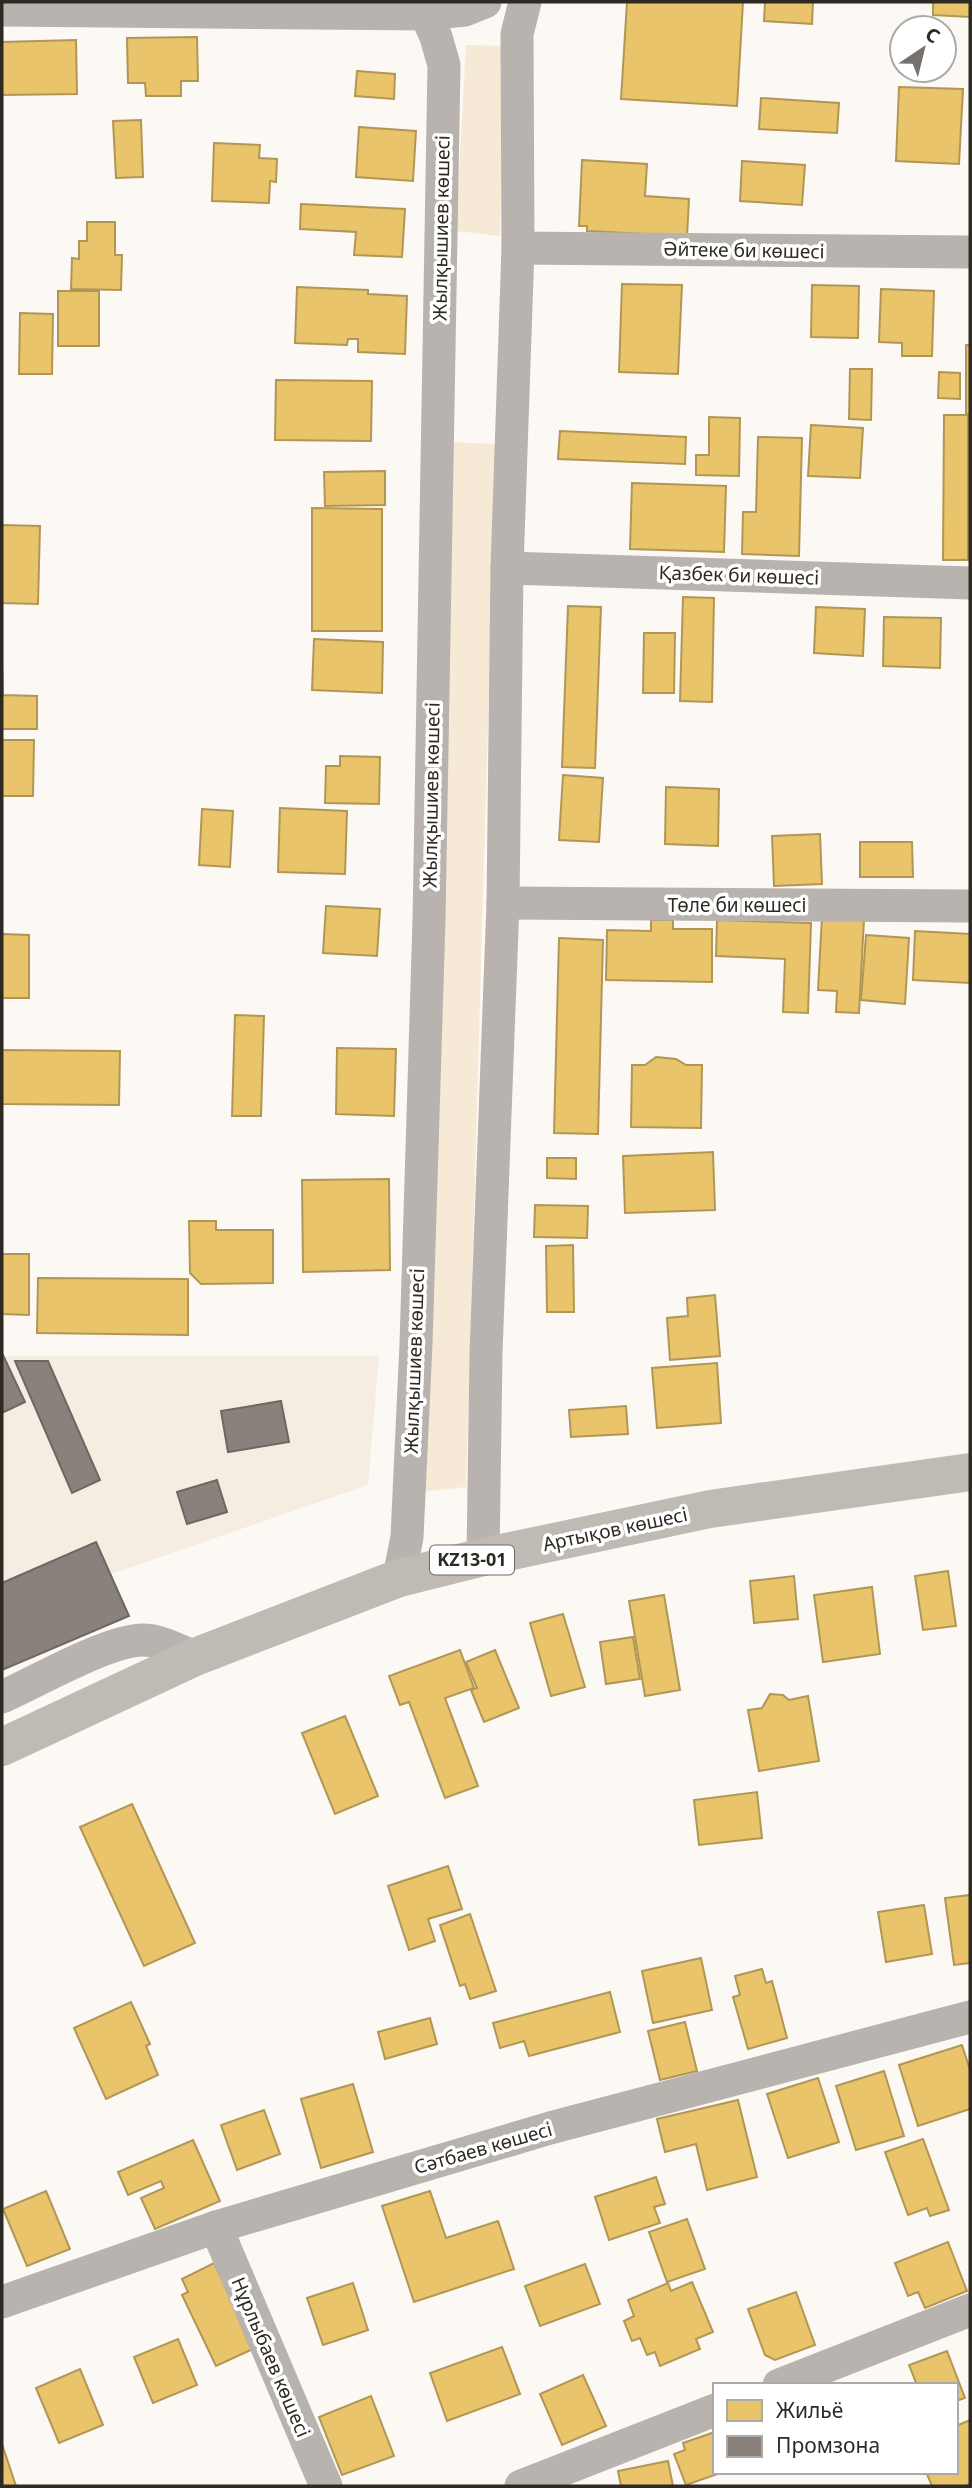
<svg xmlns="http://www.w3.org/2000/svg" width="972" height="2488" font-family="'Noto Sans',sans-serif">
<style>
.built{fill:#f5ede1}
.green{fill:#f6e9d5}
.homes{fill:#e9c46a;stroke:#b19655;stroke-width:2}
.industry{fill:#8a817c;stroke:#6e6762;stroke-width:2}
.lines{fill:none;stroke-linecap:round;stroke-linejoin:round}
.street{stroke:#b8b3af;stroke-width:33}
.highway{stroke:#c0bab5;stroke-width:38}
.labels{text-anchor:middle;stroke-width:7;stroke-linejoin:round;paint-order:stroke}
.shield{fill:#fff;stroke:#6c6a66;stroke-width:2}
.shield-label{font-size:18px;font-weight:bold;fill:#2d2a24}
.street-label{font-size:19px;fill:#2d2a24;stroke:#fff}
</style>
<rect width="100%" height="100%" fill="#fcf8f4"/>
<!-- built -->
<path class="built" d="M2,1356H379L368,1485L2,1612Z"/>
<!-- green -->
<g class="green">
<path d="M466,45L504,46L500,236L456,231Z"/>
<path d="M450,442L496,444L466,1487L422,1492Z"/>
</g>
<!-- homes -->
<g class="homes">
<path d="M627,2H743L737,106L621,99Z"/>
<path d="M765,2H813L812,24L764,21Z"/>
<path d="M933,2H970V17L933,15Z"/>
<path d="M197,37L198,81H181V96H146L145,83H128L127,38Z"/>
<path d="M76,40L77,94L2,95V42Z"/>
<path d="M357,71L395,74L394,99L355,96Z"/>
<path d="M899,87L963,89L959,164L896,161Z"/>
<path d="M761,98L839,103L837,133L759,129Z"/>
<path d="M141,120L143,177L116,178L113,121Z"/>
<path d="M359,127L416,131L413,181L356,177Z"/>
<path d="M214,143L260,145L259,158L277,159L276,182L270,181L269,203L212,201Z"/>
<path d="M582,160L647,164L645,196L689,199L687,236L587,231V226H579Z"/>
<path d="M742,161L805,165L802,205L740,201Z"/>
<path d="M301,204L405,209L402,257L354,255L356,232L300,229Z"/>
<path d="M87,222H115V255H122L121,290L71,289L72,258L79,259V241H87Z"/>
<path d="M622,284L682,285L678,374L619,372Z"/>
<path d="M812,285L859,286L858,338L811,337Z"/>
<path d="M297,287L368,290V294L407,296L405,354L358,352V339H348L347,345L295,343Z"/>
<path d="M881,289L934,291L932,356H902V343L879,342Z"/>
<rect x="58" y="291" width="41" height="55"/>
<path d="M20,313L53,314L52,374H19Z"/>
<rect x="966" y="345" width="4" height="69"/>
<path d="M850,369H872L871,420L849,419Z"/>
<path d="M939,372L960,373V399L938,398Z"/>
<path d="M276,380L372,381L371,441L275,440Z"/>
<path d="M944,415H968V560H943Z"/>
<path d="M709,417L740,418L739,476L696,475V455H709Z"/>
<path d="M811,425L863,428L860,478L808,476Z"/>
<path d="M560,431L686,437L685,464L558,459Z"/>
<path d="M758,437L802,438L799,556L742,554L743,512H756Z"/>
<path d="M385,471V505L325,506L324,472Z"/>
<path d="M632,483L726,486L724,552L630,549Z"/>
<path d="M312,508L382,509V631H312Z"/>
<path d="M2,525L40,526L38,604L2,603Z"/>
<path d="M683,597L714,598L712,702L680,701Z"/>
<path d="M568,606L601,607L595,768L562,767Z"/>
<path d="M816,607L865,609L863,656L814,653Z"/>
<path d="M884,617L941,618L940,668L883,666Z"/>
<path d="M644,633H675L674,693H643Z"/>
<path d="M314,639L383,642L382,693L312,690Z"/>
<path d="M2,659L3,695L37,696V729H2Z"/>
<path d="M2,740H34L33,796H2Z"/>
<path d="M340,756L380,757L379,804L325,803L326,766H340Z"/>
<path d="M563,775L603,778L599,842L559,840Z"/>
<path d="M666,787L719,789L718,846L665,844Z"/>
<path d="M280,808L347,811L345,874L278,872Z"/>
<path d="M202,809L233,811L230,867L199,865Z"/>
<path d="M820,834L822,884L774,886L772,836Z"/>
<path d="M860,842H912L913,877H860Z"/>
<path d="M326,906L380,909L377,956L323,953Z"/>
<path d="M822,917L864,920L859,1013L836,1012L837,991L818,990Z"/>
<path d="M651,920H673V929H712V982L606,980L607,930L651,931Z"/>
<path d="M717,920L811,923L808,1013L783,1012L785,959L716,956Z"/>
<path d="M915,931L970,934V983L913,980Z"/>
<path d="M2,934L29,935V998H2Z"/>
<path d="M866,935L909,938L905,1004L861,1000Z"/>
<path d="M559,938L603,940L598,1134L554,1133Z"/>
<path d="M235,1015L264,1016L261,1116H232Z"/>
<path d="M337,1048L396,1049L394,1116L336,1114Z"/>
<path d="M2,1050L120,1051L119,1105L2,1104Z"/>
<path d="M656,1057L676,1059L686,1065H702L701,1128L631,1127L632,1065H645Z"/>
<path d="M713,1152L715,1210L625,1213L623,1156Z"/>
<path d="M547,1158H576V1179L547,1178Z"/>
<path d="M389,1179L390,1270L303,1272L302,1180Z"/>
<path d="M535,1205L588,1206L587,1238L534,1237Z"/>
<path d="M189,1221H216V1230H273V1283L201,1284L190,1273Z"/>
<path d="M573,1245L574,1312H547L546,1246Z"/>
<path d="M2,1254H29V1315L2,1314Z"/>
<path d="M38,1278L188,1279V1335L37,1333Z"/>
<path d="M715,1295L720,1356L670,1360L667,1318L688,1316L687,1298Z"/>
<path d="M717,1363L721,1423L657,1428L652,1368Z"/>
<path d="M626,1406L628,1434L571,1437L569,1410Z"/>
<path d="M948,1571L956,1626L923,1630L915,1576Z"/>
<path d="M794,1576L798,1619L754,1623L750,1581Z"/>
<path d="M872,1587L880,1654L823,1662L814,1595Z"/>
<path d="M664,1595L680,1690L645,1696L629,1601Z"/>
<path d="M563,1614L585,1687L551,1696L530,1623Z"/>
<path d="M633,1637L640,1679L606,1684L600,1642Z"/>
<path d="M460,1650L474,1688L445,1698L478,1786L445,1798L409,1702L400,1705L389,1676Z"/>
<path d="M495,1650L519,1708L484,1722L471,1690L477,1688L466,1662Z"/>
<path d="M770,1694L783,1695L789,1700L808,1696L819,1761L759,1771L748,1710L762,1708Z"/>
<path d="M345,1716L378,1796L335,1814L302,1733Z"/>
<path d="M757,1792L762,1838L699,1845L694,1800Z"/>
<path d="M132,1804L195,1943L144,1966L80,1827Z"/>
<path d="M448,1866L462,1909L428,1919L435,1941L409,1950L388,1886Z"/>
<path d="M970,1895V1963L954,1965L945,1898Z"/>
<path d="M924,1905L932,1954L886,1962L878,1912Z"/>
<path d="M470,1914L496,1991L470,1999L465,1984L460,1986L440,1925Z"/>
<path d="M701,1958L712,2010L653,2023L642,1971Z"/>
<path d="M762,1969L766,1983L772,1981L787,2038L748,2049L733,1997L740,1995L735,1976Z"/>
<path d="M610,1992L620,2032L529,2056L524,2041L500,2048L493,2023Z"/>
<path d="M131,2002L150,2044L146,2046L158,2075L106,2099L74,2028Z"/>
<path d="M430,2018L437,2044L385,2059L378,2032Z"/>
<path d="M685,2022L697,2071L660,2080L648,2031Z"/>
<path d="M962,2045L970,2070V2109L918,2126L899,2065Z"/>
<path d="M884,2071L904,2136L856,2150L836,2086Z"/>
<path d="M818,2078L839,2142L788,2158L767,2094Z"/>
<path d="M353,2084L373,2152L321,2168L301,2099Z"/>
<path d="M738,2100L757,2177L707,2190L696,2144L665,2152L657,2119Z"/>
<path d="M264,2110L280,2154L237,2170L221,2125Z"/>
<path d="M923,2139L949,2210L930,2216L927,2208L908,2215L885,2152Z"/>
<path d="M193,2140L220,2201L155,2229L141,2198L164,2188L161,2181L128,2195L118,2172Z"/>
<path d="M656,2177L665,2204L654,2207L660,2223L609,2240L595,2197Z"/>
<path d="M46,2191L70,2249L27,2266L3,2209Z"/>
<path d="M430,2191L446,2238L498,2221L514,2269L414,2302L382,2206Z"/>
<path d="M687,2219L705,2269L667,2282L649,2232Z"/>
<path d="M948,2242L967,2291L925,2308L918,2292L908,2296L895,2263Z"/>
<path d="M214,2263L255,2348L216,2366L182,2295L188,2292L182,2279Z"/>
<path d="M585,2264L600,2304L540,2326L525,2286Z"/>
<path d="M692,2282L713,2332L696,2339L700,2349L660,2366L655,2352L647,2355L640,2338L632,2341L624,2321L634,2316L628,2300L668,2283L671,2291Z"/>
<path d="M353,2283L368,2330L323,2345L307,2298Z"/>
<path d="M796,2292L815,2345L775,2360L765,2355L748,2309Z"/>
<path d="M178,2339L197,2385L153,2403L134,2357Z"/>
<path d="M502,2347L520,2394L447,2421L430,2373Z"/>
<path d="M947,2351L965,2398L956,2401V2385H917L909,2365Z"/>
<path d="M80,2369L103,2425L59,2443L36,2388Z"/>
<path d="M583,2375L606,2426L562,2445L540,2394Z"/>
<path d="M371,2396L394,2456L342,2475L319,2417Z"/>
<path d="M970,2420V2484L965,2486H932L926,2472H956V2426Z"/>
<path d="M715,2432V2472H723L686,2485L674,2454L685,2450L683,2443Z"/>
<path d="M2,2444L16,2486H2Z"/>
<path d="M668,2461L673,2486H621L618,2471Z"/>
</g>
<!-- industry -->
<g class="industry">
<path d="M2,1353L25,1402L2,1413Z"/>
<path d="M15,1361H48L100,1480L72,1493Z"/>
<path d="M281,1401L289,1442L228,1452L221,1411Z"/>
<path d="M217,1480L227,1512L187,1524L177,1492Z"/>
<path d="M96,1542L129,1616L2,1670V1583Z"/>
</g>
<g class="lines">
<!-- street -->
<g class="street">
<path d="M2,10L426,14L465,10L485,2"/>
<path d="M518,248L970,252"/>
<path d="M507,568L970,583"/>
<path d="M503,903L970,906"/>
<path d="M483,1557L486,1353L503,903L507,568L518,248L517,34L525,2"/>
<path d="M399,1578L407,1537L416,1344L429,920L444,65L436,37L426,14"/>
<path d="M2,1697C36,1682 108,1640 143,1640C161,1640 179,1651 195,1657"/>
<path d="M216,2227L326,2486"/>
<path d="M2,2302L216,2227L550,2128L970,2017"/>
<path d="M779,2385L970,2310"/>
<path d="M521,2486L715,2410"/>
</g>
<!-- highway -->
<path class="highway" d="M2,1747L195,1657L399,1578L483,1557L710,1509L970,1472"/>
</g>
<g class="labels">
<!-- shield labels -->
<rect class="shield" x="430" y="1545.5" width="84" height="29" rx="5"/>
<g class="shield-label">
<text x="472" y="1566">KZ13-01</text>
</g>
<!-- street labels -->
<g class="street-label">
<text transform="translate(441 228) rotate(-89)" y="7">Жылқышиев көшесі</text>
<text transform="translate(744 250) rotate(1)" y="7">Әйтеке би көшесі</text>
<text transform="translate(739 575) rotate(2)" y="7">Қазбек би көшесі</text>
<text transform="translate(431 795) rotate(-89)" y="7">Жылқышиев көшесі</text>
<text x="737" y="912">Төле би көшесі</text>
<text transform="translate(414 1361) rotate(-88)" y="7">Жылқышиев көшесі</text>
<text transform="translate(615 1529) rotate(-12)" y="7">Артықов көшесі</text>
<text transform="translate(483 2148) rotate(-16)" y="7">Сәтбаев көшесі</text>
<text transform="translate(271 2357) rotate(67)" y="7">Нұрлыбаев көшесі</text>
</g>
</g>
<!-- border -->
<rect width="972" height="2488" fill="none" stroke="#2d2a24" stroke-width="7"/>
<!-- legend -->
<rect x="713" y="2383" width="245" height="91" fill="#ffffff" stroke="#abaaa7" stroke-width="2"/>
<rect x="727" y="2400" width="35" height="21" fill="#e9c46a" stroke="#abaaa7" stroke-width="2"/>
<text x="776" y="2418" font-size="21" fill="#2d2a24">Жильё</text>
<rect x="727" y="2436" width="35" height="21" fill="#8a817c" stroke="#abaaa7" stroke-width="2"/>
<text x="776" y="2453" font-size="21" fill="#2d2a24">Промзона</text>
<!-- north arrow -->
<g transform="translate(923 49) rotate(35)"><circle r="33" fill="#ffffff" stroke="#abaaa7" stroke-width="2"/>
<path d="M0-5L12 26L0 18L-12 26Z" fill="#75726d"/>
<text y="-10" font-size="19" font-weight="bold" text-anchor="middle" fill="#2d2a24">С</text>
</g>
</svg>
